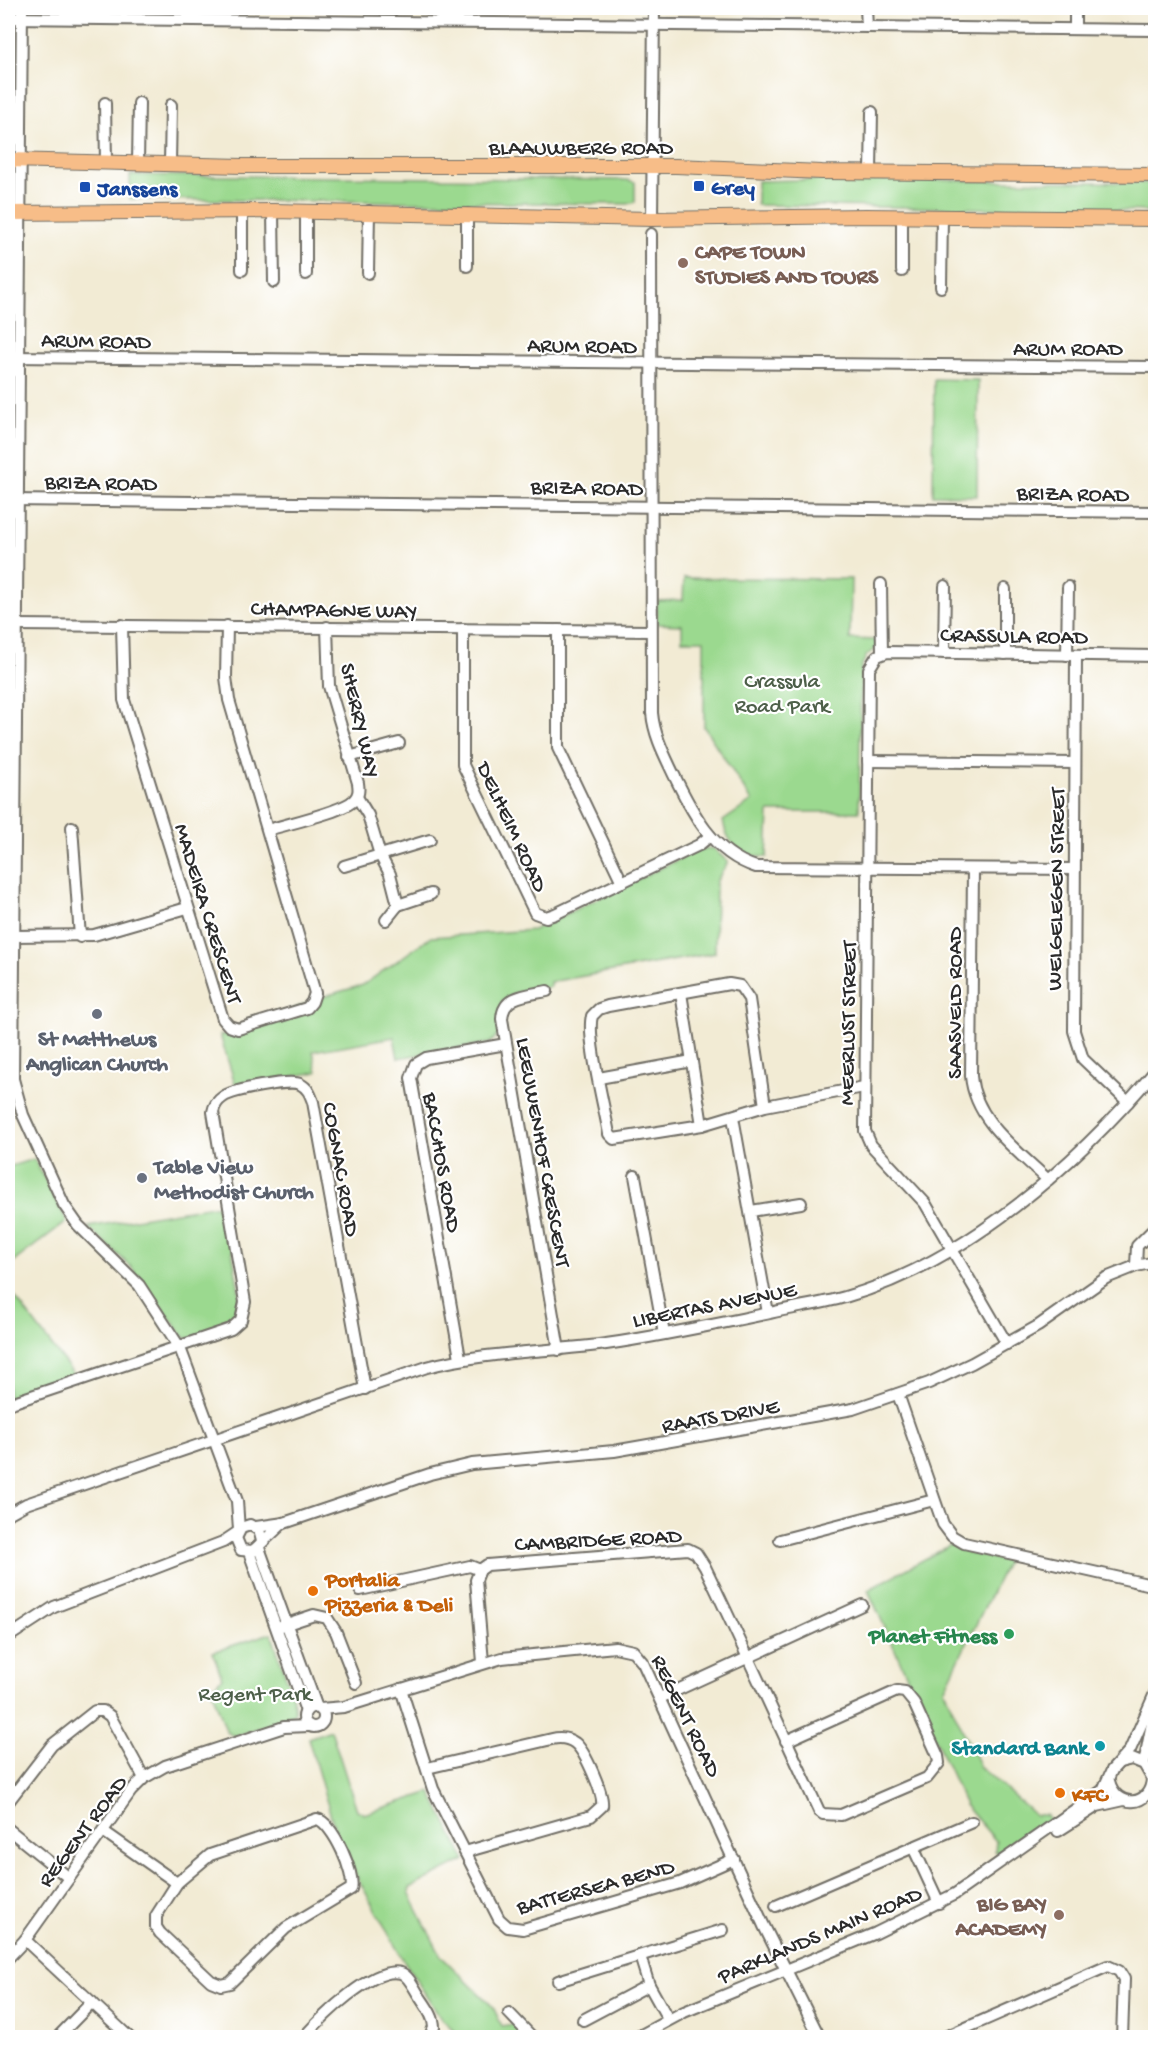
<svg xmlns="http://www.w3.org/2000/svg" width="1163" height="2045" font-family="'Gochi Hand',sans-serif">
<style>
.green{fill:#9bd98f;stroke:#63825d;stroke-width:1.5}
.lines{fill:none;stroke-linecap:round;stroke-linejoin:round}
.minor-casing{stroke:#716e66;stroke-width:14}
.major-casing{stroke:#716e66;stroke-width:16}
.minor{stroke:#fff;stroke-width:10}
.major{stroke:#f7bd88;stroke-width:14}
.transit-dot{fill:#1a4fb4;stroke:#fff;stroke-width:2}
.education-dot{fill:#8d6e63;stroke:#fff;stroke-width:2}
.worship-dot{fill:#6b7280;stroke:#fff;stroke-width:2}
.food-dot{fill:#e8710a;stroke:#fff;stroke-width:2}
.leisure-dot{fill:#2e9e5b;stroke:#fff;stroke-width:2}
.culture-dot{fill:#0f9aa8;stroke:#fff;stroke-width:2}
.labels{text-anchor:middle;stroke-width:4.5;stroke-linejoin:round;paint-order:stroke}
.street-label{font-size:22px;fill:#2b2b2b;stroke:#fff}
.transit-label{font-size:22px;font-weight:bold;fill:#164399;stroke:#fff;text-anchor:start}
.education-label{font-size:22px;font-weight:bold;fill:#785e54;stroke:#fff;text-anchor:start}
.park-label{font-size:22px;fill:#4d5f49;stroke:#fff}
.worship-label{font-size:22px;font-weight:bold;fill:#5b616d;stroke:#fff}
.food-label{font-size:22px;font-weight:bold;fill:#c56008;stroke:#fff;text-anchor:start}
.leisure-label{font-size:22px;font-weight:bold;fill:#27864d;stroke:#fff;text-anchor:end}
.culture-label{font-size:22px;font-weight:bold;fill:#0d838f;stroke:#fff;text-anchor:end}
</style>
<rect width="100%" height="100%" fill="#fff"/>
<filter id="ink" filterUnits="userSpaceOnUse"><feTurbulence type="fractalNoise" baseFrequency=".0167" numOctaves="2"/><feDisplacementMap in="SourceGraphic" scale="12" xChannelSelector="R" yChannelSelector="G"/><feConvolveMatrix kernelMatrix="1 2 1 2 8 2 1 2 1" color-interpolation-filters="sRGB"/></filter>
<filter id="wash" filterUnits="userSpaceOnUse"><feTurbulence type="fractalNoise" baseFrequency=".008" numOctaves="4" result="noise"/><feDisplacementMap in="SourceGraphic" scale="24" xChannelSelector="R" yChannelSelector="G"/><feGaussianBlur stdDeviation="1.35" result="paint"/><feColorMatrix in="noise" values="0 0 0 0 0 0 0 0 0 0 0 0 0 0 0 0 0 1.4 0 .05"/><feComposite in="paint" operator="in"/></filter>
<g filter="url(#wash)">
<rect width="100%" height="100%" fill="#f2ebd4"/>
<!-- green -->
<g class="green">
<path d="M130,175L627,180L635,182V202L627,204L130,199Z"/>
<path d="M849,179L1155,183V211L757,205V181Z"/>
<path d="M934,379L978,380L977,496L933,495Z"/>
<path d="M684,578L851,579L850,639L877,640V648L867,655L861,667L859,812H769L767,857C743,858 727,845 723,821L752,801L704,727V640H682V625L657,624V601L683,600Z"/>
<path d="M713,848L728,862L716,882L715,953L550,982V987L514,993L502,1002L500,1033L490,1043L398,1058L394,1037L313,1051L317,1072L236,1087L220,1035L240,1033L318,998L363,985L431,937L533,930L698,850Z"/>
<path d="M34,1159L67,1221L8,1266V1167Z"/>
<path d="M224,1204L241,1302C237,1328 212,1331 190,1339L184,1337L131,1267L88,1227Z"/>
<path d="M8,1288L75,1376L8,1399Z"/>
<path d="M950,1545L967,1553L1007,1561L944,1690L980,1767L1035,1815H1046L1050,1820L998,1853L995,1851L996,1841L965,1805L868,1590Z"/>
<path d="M271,1633L292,1694L295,1712L286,1719L235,1736L227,1733L211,1688L222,1678L213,1652Z"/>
<path d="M331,1730L357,1810L364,1814L431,1792L465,1860L410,1888L409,1893L441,1956L493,2007L502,2026L513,2024L528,2037H461L441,2018L402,1958L356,1875L335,1830L308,1738Z"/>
</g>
</g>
<g filter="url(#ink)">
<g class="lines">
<!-- minor casing -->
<g class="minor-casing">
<g id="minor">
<path d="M22,8L13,1079L23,1115L64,1205L78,1225L139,1285L180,1348L237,1501L239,1530"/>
<path d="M866,8L867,27"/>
<path d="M1075,8V27"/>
<path d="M8,18L1156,30"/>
<path d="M442,22V8"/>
<path d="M105,103L106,162"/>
<path d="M138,163L139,103"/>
<path d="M170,164L171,105"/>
<path d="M871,172L872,112"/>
<path d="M273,211L274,282"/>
<path d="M306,211V274"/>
<path d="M652,219L654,8"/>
<path d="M651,234L652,713C654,735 664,754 673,773C692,812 712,853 756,867L1074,869"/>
<path d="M467,266V214"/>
<path d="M242,270V210"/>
<path d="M902,271V217"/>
<path d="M368,273L369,211"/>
<path d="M941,287L942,217"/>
<path d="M8,357L1156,367"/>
<path d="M8,500L1156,512"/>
<path d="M881,584L882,653"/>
<path d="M17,625L651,631"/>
<path d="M122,625L124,700L223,1019L229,1026L238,1029L307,1008L312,1002L315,993L229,700L226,677L227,626"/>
<path d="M463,629V765L535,913L546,917L555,914L699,845L710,836"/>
<path d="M558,630V748L622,882"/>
<path d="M944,653L945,586"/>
<path d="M1005,654V589"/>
<path d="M1067,655L1068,587"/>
<path d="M1076,655L1074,1031L1083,1059L1128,1102"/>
<path d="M349,757L399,743"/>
<path d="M868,761L1075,763"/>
<path d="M357,797L368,815L380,855L390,874L398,905L386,920"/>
<path d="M72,827L80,937"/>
<path d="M268,830C286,824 343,812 354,800C359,795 359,790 358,783L329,686L327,627"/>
<path d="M344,866L430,840"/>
<path d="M973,870L971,1076C975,1121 1017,1150 1048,1180"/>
<path d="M398,905L431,894"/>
<path d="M14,936L94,935L187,908"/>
<path d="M547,991C527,995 503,995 502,1019L559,1350"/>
<path d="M681,993L702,1125"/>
<path d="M599,1078L692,1061"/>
<path d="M765,1106L749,999L740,986L729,984L608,1006L599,1009L592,1016C586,1036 605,1110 609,1134L614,1139L702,1125L765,1106L864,1087"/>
<path d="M733,1117L768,1313"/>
<path d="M635,1176L664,1334"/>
<path d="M751,1211L801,1203"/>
<path d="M1136,1266L1137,1246L1156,1227"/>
<path d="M1007,1344L925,1203L871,1145L865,1131L869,669L877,656L887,652L1156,656"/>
<path d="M460,1358L411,1078L416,1064L426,1058L506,1044"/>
<path d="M898,1394L943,1524L952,1536L964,1543L1156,1586"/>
<path d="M8,1404L231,1329L241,1320L245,1302L213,1112C214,1106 217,1101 223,1097C232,1090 290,1079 300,1084C308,1088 310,1094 313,1102L365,1389"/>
<path d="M8,1514L26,1504L427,1367C484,1352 546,1352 606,1344C661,1336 716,1324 770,1313C795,1307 821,1304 845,1297C965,1263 1077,1164 1156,1070"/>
<path d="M256,1527L284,1523L430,1474L472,1464L614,1451L853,1409L929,1383L972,1363L1038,1326L1106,1278L1136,1266L1156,1262"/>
<path d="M780,1540L934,1500"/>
<path d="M262,1541L259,1530L250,1525L241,1528L236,1538L241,1550L253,1551L283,1523"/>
<path d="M259,1548L317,1708"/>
<path d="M249,1552L306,1711"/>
<path d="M360,1590L470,1566L480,1570"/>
<path d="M281,1626L314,1615L327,1618L336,1632L356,1683"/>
<path d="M8,1637L54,1607L223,1542L238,1532"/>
<path d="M483,1662L476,1580L480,1570L487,1565L688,1549L696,1553L705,1567C744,1648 781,1729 819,1811L823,1814L841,1815L927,1778L939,1763L938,1756L914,1703L905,1692L897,1691L786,1741"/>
<path d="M401,1689L433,1789L499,1919L508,1927L523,1929L680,1883L734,1859"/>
<path d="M660,1698L862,1605"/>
<circle cx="314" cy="1717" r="10"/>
<path d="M320,1709L344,1707L502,1658L615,1647L633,1651L643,1663L764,1926L820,2038"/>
<path d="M1144,1764L1153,1718V1703"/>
<path d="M427,1768L552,1739C560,1737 568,1738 575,1743C585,1751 604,1794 602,1806L591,1816L465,1852"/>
<path d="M1109,1781C1116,1809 1151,1808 1152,1778L1144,1764L1132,1759L1120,1762"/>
<path d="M8,1802L52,1745L95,1711H103L110,1716L144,1778"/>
<path d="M317,1819C333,1823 356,1875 351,1889L286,1928L230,1983L221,1985L211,1981L160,1933L156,1927V1916L177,1883L210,1855Z"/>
<path d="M8,1829L69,1878"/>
<path d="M103,1831L177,1883"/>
<path d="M1058,1831L1097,1806L1124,1800"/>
<path d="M913,1847L939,1903"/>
<path d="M776,1906L972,1822"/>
<path d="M25,1940L130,2038"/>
<path d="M640,1956L649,1985L668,2019"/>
<path d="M8,1958L25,1940L131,1791L144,1778L165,1766L284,1727L309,1726"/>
<path d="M558,1981L723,1930"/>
<path d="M509,2013L533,2038"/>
<path d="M583,2020L649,1985"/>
<path d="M57,2038L92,2002"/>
<path d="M303,2038C320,2019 373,1965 401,1973C409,1976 414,1988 418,1994C424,2004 434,2015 434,2027L429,2038"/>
<path d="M636,2038L684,2012L876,1933L955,1894L1103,1790L1112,1770L1130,1750L1156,1691"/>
<path d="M943,2038L1108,1966L1119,1971L1124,1979L1122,2038"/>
</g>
</g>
<!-- major casing -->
<g class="major-casing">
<g id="major">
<path d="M8,160L242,166H676L822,172L1156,175"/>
<path d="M8,213L273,211L652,219L866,216L1156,219"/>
</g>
</g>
<!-- minor -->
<use href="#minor" class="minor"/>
<!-- major -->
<use href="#major" class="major"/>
</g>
</g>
<!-- markers -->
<g class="transit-dot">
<rect x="693" y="180" width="12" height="12" rx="3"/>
<rect x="79" y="181" width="12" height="12" rx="3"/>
</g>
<g class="education-dot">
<circle cx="683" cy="263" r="6"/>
<circle cx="1059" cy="1915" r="6"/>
</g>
<g class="worship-dot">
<circle cx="97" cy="1014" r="6"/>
<circle cx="142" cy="1178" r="6"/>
</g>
<g class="food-dot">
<circle cx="313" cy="1591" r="6"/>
<circle cx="1060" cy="1793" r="6"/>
</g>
<circle class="leisure-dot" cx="1009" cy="1634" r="6"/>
<circle class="culture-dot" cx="1100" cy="1746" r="6"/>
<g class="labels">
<!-- street labels -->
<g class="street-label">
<text x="581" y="154">BLAAUWBERG ROAD</text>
<text transform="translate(96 339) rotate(1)" y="8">ARUM ROAD</text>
<text transform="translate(582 344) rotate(1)" y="8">ARUM ROAD</text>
<text x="1068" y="355">ARUM ROAD</text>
<text transform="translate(101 481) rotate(1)" y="8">BRIZA ROAD</text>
<text transform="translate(587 486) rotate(1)" y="8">BRIZA ROAD</text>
<text transform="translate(1073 492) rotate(1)" y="8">BRIZA ROAD</text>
<text transform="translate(334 608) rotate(1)" y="8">CHAMPAGNE WAY</text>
<text transform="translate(1014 634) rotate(1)" y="8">CRASSULA ROAD</text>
<text transform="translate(362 720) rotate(77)" y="8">SHERRY WAY</text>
<text transform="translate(514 826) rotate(65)" y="8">DELHEIM ROAD</text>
<text transform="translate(1054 889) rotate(-89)" y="8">WELGELEGEN STREET</text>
<text transform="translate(210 913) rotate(73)" y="8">MADEIRA CRESCENT</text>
<text transform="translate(953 1003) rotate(-90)" y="8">SAASVELD ROAD</text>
<text transform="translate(846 1023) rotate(-89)" y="8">MEERLUST STREET</text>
<text transform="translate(545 1152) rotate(80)" y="8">LEEUWENHOF CRESCENT</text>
<text transform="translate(444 1162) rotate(80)" y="8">BACCHOS ROAD</text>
<text transform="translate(343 1169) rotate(80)" y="8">COGNAC ROAD</text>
<text transform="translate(714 1303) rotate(-11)" y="8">LIBERTAS AVENUE</text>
<text transform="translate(720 1414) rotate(-10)" y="8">RAATS DRIVE</text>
<text transform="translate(598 1538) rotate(-3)" y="8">CAMBRIDGE ROAD</text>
<text transform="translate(688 1715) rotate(64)" y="8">REGENT ROAD</text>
<text transform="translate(81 1830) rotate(-53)" y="8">REGENT ROAD</text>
<text transform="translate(595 1885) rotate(-15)" y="8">BATTERSEA BEND</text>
<text transform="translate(819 1933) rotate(-23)" y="8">PARKLANDS MAIN ROAD</text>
</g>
<!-- transit labels -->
<g class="transit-label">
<text x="711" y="194">Grey</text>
<text x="97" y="195">Janssens</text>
</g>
<!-- education labels -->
<g class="education-label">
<text x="695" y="258">CAPE TOWN<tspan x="695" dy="25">STUDIES AND TOURS</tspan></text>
<text x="1047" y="1910" text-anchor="end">BIG BAY<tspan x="1047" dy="25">ACADEMY</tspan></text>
</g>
<!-- park labels -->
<g class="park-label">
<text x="782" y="687">Crassula<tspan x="782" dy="25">Road Park</tspan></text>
<text x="255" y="1700">Regent Park</text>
</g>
<!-- worship labels -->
<g class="worship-label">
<text x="97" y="1045">St Matthews<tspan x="97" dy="25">Anglican Church</tspan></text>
<text x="154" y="1173" text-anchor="start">Table View<tspan x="154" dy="25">Methodist Church</tspan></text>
</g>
<!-- food labels -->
<g class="food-label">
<text x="325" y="1586">Portalia<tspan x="325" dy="25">Pizzeria &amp; Deli</tspan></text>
<text x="1072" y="1801">KFC</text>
</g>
<!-- leisure labels -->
<g class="leisure-label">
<text x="997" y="1642">Planet Fitness</text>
</g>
<!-- culture labels -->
<g class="culture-label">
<text x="1088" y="1754">Standard Bank</text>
</g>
</g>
<!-- margin -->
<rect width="1163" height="2045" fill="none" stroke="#fff" stroke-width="30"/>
</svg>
